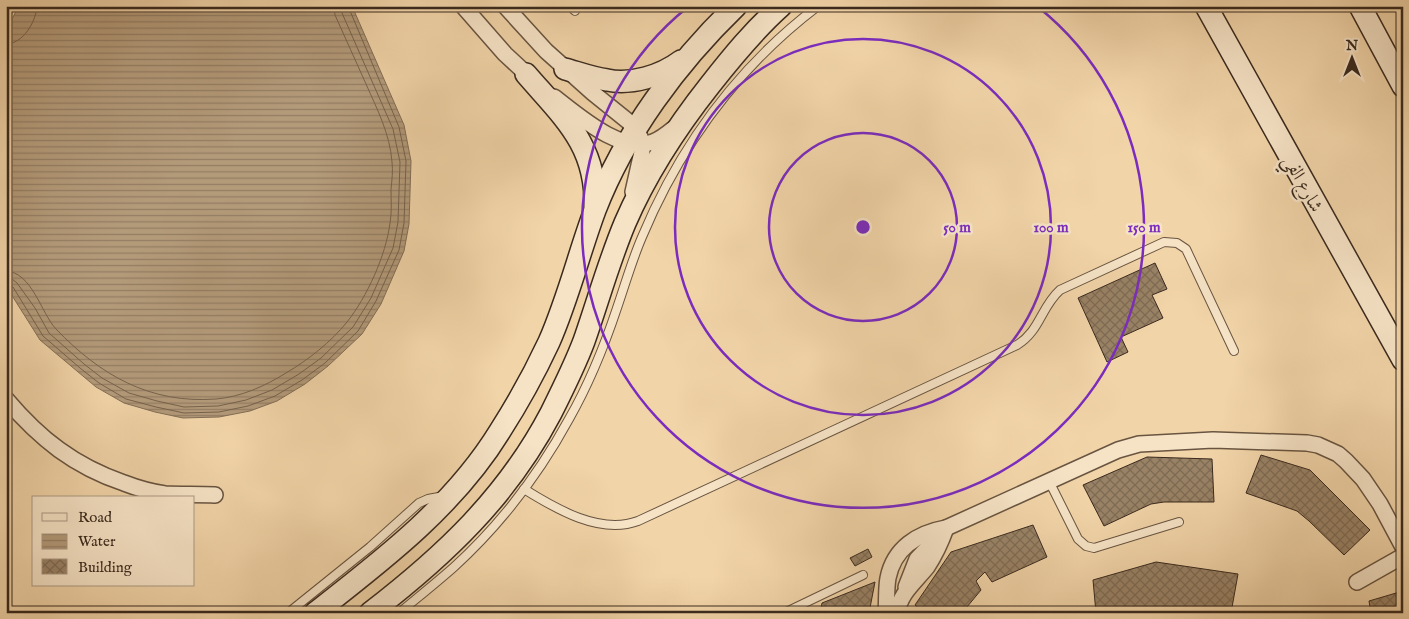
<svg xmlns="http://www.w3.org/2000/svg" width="1409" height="619" font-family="'IM FELL English',Amiri,serif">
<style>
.water{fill:url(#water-rules);stroke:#836d55}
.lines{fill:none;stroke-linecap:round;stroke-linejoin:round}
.shore{stroke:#76624c;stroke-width:1}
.building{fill:url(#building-cross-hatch);stroke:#3a2a1e}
.lane-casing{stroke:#685440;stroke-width:10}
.street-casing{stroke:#685440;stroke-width:18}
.secondary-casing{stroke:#3a2a1e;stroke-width:24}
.lane{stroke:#f6e3c6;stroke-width:8}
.street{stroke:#f6e3c6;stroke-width:15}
.secondary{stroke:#f6e3c6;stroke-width:21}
.ring{fill:none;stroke:#7b2cbf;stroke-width:2.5}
.labels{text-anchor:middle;stroke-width:5;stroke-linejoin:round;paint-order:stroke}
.street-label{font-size:19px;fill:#3a2a1e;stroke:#f6e3c6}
.centre{fill:#7b2cbf;stroke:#f6e3c6;stroke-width:2.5}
.ring-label{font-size:15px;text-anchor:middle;font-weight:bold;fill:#7b2cbf;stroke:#f6e3c6;stroke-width:5;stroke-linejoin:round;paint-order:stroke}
</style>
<defs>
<pattern id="water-rules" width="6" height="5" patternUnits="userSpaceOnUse" patternTransform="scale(1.25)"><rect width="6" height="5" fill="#b39a79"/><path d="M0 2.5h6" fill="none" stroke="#937e63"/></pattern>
<pattern id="building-cross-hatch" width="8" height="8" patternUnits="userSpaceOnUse" patternTransform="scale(1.25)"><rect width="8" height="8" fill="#998266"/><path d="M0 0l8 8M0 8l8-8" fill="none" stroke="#7e6b53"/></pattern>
</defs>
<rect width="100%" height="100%" fill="#f1d4a8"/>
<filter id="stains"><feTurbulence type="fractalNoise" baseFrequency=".004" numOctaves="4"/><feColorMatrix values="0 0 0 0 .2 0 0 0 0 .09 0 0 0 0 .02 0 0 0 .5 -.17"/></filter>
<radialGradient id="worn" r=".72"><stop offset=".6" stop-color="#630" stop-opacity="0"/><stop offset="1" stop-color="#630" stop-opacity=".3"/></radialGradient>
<!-- water -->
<path class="water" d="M19,6H352L404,125L411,161L409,224L404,251L381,304L362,334L328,366L305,384L277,401L250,411L219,417L183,418L155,412L124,403L96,387L40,340L6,286V30Z"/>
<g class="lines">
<!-- shore -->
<g class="shore">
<path d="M6,44C23,44 36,22 37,6"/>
<path d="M6,271C32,272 41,313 56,329C100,375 150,404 216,399C241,397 265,386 286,373C308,360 331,342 347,322C367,297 386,255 390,223C392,212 391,200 391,189C392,180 393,171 392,162C390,134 377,109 366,84C356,61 345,38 335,15L334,6"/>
<path d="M6,278L12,279L17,283L35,308L49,333L84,364L102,378L129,393L157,401L184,407L218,406L246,400L272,390L299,374L321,358L353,327L371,298L393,248L398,222L400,162L393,129L342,13L341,6"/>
<path d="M6,285L13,287L43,336L80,368L99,383L126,399L156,407L184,413L219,412L248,406L275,396L302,380L325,363L358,331L376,301L399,250L404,223L406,161L399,127L348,6"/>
</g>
</g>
<!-- building -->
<g class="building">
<path d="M1155,263L1167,289L1152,295L1163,318L1121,337L1128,352L1107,362L1078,298Z"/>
<path d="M1261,455L1310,470L1370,530L1344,555L1309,521L1297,511L1246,493Z"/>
<path d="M1147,457L1212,459L1214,502H1164L1151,504L1104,526L1083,485Z"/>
<path d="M1033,525L1047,557L992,582L985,572L976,581L981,590L962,613H924L915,605L951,552Z"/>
<path d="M868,549L872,557L855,566L850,558Z"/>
<path d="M1156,562L1238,574L1231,613H1181L1168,611L1155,613H1096L1093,580Z"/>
<path d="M875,582L869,613H820L822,603Z"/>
<path d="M1403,591V613H1371L1369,601Z"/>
</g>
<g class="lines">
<!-- lane casing -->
<g class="lane-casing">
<g id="lane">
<path d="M570,6L575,11"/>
<path d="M1049,481L1078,539L1086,546L1094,548L1179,522"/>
<path d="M524,489C556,509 600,535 638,521L1017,345C1040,331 1041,307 1060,290L1164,242L1177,243L1186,249L1234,351"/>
<path d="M288,613L370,547L419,503L428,499L444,496"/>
<path d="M399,613C417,598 436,583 454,567C500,525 539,474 569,419C589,384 604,347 617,308C625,285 632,260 642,237C680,146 739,66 818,6"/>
<path d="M784,613L863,575"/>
</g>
</g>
<!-- street casing -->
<g class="street-casing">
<g id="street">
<path d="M463,6L505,54L532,79"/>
<path d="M505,6L546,51L593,93L629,122L636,130L640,137L642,152L633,192"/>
<path d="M554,97C579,116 621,154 653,142C661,139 667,134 673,129"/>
<path d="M6,399C40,439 74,466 124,483C137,488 151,492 165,494C181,495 199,494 215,495"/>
<path d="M1357,582L1403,556"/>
<path d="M906,587L917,559L942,533"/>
<path d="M886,613C887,601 886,589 888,578C894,548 918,533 946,528L1118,450L1139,444L1213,440L1307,443L1318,445L1338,454L1346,461L1363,479L1380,504L1403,547"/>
<path d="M897,613C900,593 915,582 927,567C935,555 941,542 946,528"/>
</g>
</g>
<!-- secondary casing -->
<g class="secondary-casing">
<g id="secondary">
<path d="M1206,6L1403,360"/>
<path d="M1360,6L1403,86"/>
<path d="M565,69C579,73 593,78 607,80C631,85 661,76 681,61"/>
<path d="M526,74C563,117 597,145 595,207"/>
<path d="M315,613C383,560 454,506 500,431C518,403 535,372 549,342C568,299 579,253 595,210C625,133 677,63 736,6"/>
<path d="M370,613C444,556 507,497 551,413C563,389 575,365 584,341C598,301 609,261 625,223C647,172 676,128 710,85C732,57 754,30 781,6"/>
</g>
</g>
<!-- lane -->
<use href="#lane" class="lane"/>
<!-- street -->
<use href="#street" class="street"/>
<!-- secondary -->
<use href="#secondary" class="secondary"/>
</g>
<!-- distance rings -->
<g class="ring">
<circle cx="863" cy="227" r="94"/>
<circle cx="863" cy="227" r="188"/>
<path d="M1038 7A281 281 0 1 1 688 7"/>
</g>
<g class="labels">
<!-- street labels -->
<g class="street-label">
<text transform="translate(1304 183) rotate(61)" y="7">شارع الفي</text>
</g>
</g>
<circle cx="863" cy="227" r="8" class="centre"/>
<g class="ring-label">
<text x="957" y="232">50 m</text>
<text x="1051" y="232">100 m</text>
<text x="1144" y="232">150 m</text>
</g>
<!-- margin -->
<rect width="1409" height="619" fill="none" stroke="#f1d4a8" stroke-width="25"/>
<rect x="8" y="8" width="1394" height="604" fill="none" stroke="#3a2a1e" stroke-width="2.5"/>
<rect x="12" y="12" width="1384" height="594" fill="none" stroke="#3a2a1e"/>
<!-- legend -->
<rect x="32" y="496" width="162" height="90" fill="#f6e3c6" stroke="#ab9983"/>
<rect x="42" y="513" width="25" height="8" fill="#f6e3c6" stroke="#ab9983"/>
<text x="78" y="522" font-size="15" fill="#3a2a1e">Road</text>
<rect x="42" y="534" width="25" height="15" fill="url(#water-rules)" stroke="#ab9983"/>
<text x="78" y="546" font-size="15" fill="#3a2a1e">Water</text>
<rect x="42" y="559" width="25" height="15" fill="url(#building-cross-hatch)" stroke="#ab9983"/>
<text x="78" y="572" font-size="15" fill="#3a2a1e">Building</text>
<!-- north arrow -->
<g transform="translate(1352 58)" stroke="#f6e3c6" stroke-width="4" paint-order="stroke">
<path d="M0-4L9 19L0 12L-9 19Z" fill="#3a2a1e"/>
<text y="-8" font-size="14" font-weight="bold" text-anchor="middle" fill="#3a2a1e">N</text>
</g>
<rect width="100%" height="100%" filter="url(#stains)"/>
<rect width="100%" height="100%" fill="url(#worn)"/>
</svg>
